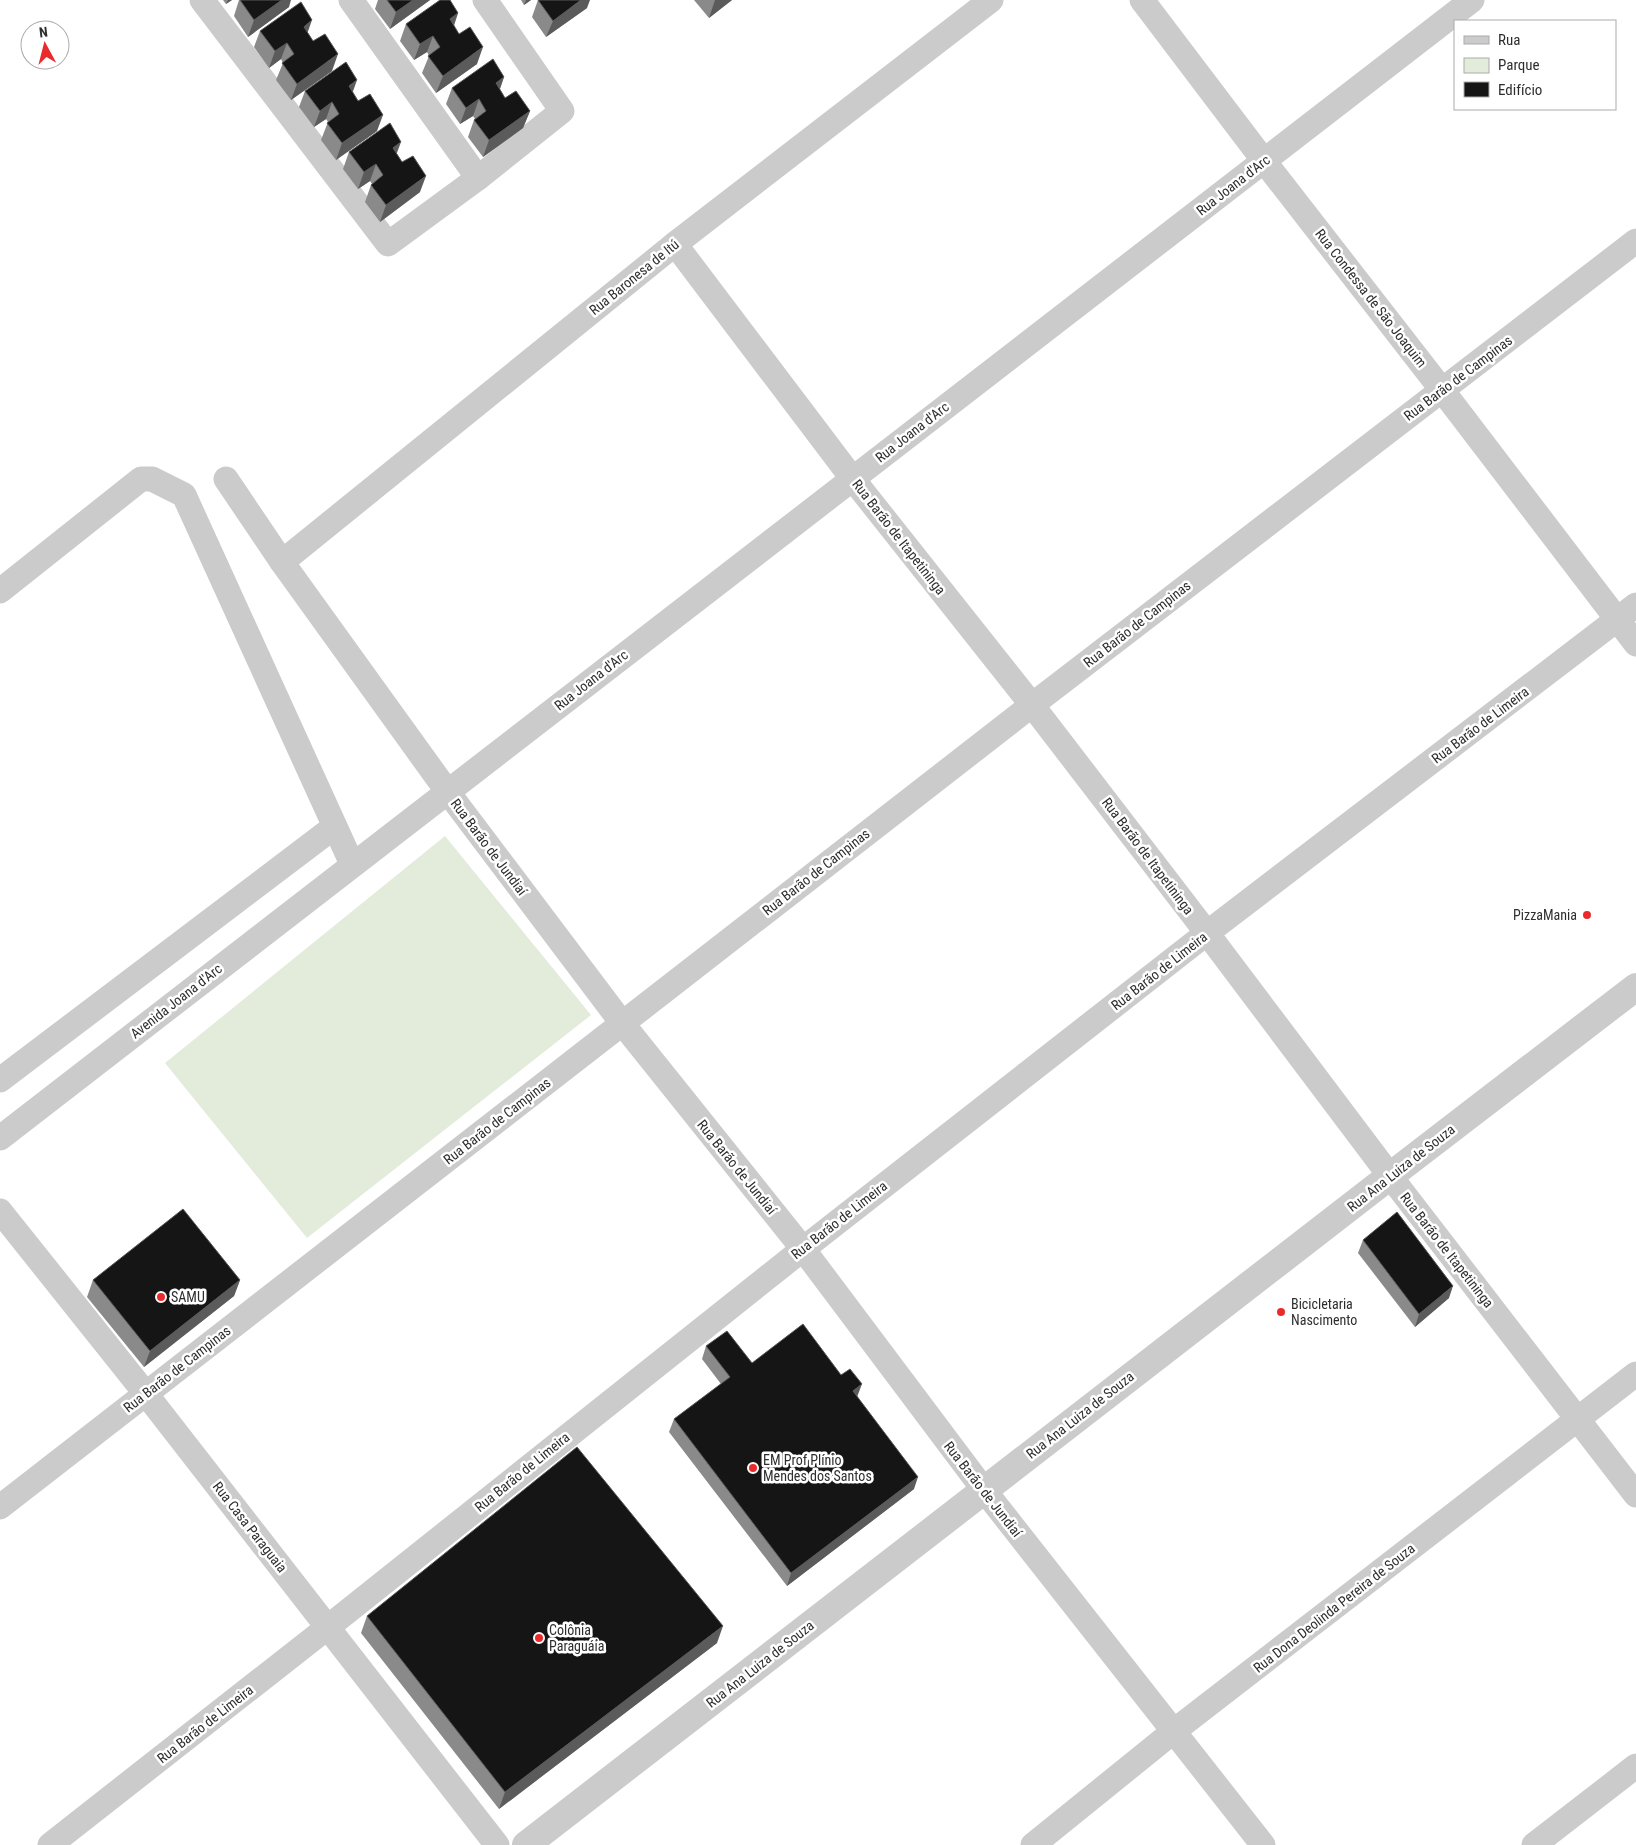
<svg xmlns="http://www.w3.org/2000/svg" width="1636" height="1845" font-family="'Roboto Condensed',sans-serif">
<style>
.green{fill:#e3ecdb}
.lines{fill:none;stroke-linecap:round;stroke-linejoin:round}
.minor{stroke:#cbcbcb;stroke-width:25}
.tertiary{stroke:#cbcbcb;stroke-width:28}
.wall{fill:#8a8a8a}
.shaded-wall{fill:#5b5b5b}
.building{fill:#151515;stroke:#5b5b5b}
.poi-dot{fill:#e92b2d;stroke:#fff;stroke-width:2}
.labels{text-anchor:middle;stroke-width:5;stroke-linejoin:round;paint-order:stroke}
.street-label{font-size:14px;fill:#2e2e2e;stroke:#fff}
.poi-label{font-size:14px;fill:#2e2e2e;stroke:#fff;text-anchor:start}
</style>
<rect width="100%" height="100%" fill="#fff"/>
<!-- green -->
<path class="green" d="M445,836L591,1015L307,1238L165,1063Z"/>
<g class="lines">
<!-- minor -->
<g class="minor">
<path d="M202,0L388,244L478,178L562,111L485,0"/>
<path d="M351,0L478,178"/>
<path d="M1142,0L1264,161L1442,390L1636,644"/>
<path d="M675,244L852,478L1032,705L1207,933L1390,1176L1636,1495"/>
<path d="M226,479L282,562L447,791L622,1023L803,1249L984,1490L1263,1845"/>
<path d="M282,562L675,244L991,0"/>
<path d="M0,591L141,479H152L184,495L352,864"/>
<path d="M0,1080L334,827"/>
<path d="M0,1138L1472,0"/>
<path d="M0,1211L146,1394L497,1845"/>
<path d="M0,1507L1032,705L1636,241"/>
<path d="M50,1845L328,1627L803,1249L1207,933L1636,605"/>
<path d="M1033,1845L1174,1731L1636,1374"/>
<path d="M1534,1845L1636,1766"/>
</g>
<!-- tertiary -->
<path class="tertiary" d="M526,1845L1390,1176L1636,987"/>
</g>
<!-- wall -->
<g class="wall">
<path d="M223,0H232L226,4Z"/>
<path d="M239,0L289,7L248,37L234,16Z"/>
<path d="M378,0H430L390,29L375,9Z"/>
<path d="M521,0H531L524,5Z"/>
<path d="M538,0L587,8L546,37L532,17Z"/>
<path d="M694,0H732L709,18Z"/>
<path d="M458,13L454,26L477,64L436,93L422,73L429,56L427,52L414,60L400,41L406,24Z"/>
<path d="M260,31L308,33L332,71L291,100L276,80L283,63L281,59L269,68L254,47Z"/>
<path d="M504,77L500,89L505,98L530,111L523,128L483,157L468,137L474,120L475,119L473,116L460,124L446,104L452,88Z"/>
<path d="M305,91L353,92L377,131L336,160L321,140L328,122L326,119L314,127L299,107Z"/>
<path d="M349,152L397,154L420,192L380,222L365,202L371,185L372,184L370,181L358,189L343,169Z"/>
<path d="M1363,1240L1449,1298L1415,1327L1358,1253Z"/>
<path d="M93,1280H240L234,1296L144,1367L87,1297Z"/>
<path d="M706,1346L752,1363L857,1396L914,1489L787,1586L669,1432L674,1419L721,1384L702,1359Z"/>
<path d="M367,1616L717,1643L499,1809L361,1633Z"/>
</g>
<!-- shaded-wall -->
<g class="shaded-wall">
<path d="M228,0H232L226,4Z"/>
<path d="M282,0H291L289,7L248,37L254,20Z"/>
<path d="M413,0H430L390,29L396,12Z"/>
<path d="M526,0H531L524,5Z"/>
<path d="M581,0H590L587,8L546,37L553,21Z"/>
<path d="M715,0H732L709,18Z"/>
<path d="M458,13L452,30L450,19Z"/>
<path d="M312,20L306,37L304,27Z"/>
<path d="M433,36L427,52L414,60L420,44Z"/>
<path d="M287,43L281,59L269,68L275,51Z"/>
<path d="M483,47L477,64L436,93L443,76Z"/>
<path d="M338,54L332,71L291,100L297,84Z"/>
<path d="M504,77L498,94L496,83Z"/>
<path d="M357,80L351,97L349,86Z"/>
<path d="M479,99L473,116L460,124L466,108Z"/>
<path d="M332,102L326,119L314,127L320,111Z"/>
<path d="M530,111L523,128L483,157L489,140Z"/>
<path d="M383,115L377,131L336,160L342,143Z"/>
<path d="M401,142L395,158L393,148Z"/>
<path d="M376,164L370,181L358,189L364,172Z"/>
<path d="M426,176L420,192L380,222L386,205Z"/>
<path d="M240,1280L234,1296L144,1367L150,1351Z"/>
<path d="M1453,1286L1449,1298L1415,1327L1419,1314Z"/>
<path d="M862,1384L857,1397L853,1391Z"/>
<path d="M918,1477L914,1489L787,1586L791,1573Z"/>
<path d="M723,1626L717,1643L499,1809L505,1792Z"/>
</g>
<!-- building -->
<g class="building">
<path d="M240,0H282L254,20Z"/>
<path d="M387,0H413L396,12Z"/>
<path d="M440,0H450L458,13L450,19L459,34L470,27L483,47L443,76L428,56L440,47L433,36L420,44L406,24Z"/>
<path d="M538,0H581L553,21Z"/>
<path d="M301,2L312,20L304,27L313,41L325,34L338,54L297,84L282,63L294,54L287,43L275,51L260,31Z"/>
<path d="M493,59L504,77L496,83L505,98L516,91L530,111L489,140L474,120L486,111L479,99L466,108L452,88Z"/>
<path d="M346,62L357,80L349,86L358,101L370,94L383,115L342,143L327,123L339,114L332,102L320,111L305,91Z"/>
<path d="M390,123L401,142L393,148L402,162L413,156L426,176L386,205L371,185L383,175L376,164L364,172L349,152Z"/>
<path d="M183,1209L240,1280L150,1351L93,1280Z"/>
<path d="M1397,1212L1453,1286L1419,1314L1363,1240Z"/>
<path d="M803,1324L841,1375L850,1369L862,1384L853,1391L918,1477L791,1573L674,1419L730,1377L706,1346L727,1331L752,1363Z"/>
<path d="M577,1447L723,1626L505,1792L367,1616Z"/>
</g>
<!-- markers -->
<g class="poi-dot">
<circle cx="1587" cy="915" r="5"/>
<circle cx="161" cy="1297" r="5"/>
<circle cx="1281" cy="1312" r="5"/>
<circle cx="753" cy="1468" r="5"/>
<circle cx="539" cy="1638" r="5"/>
</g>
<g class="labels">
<!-- street labels -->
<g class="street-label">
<text transform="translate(1233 185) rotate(-38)" y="5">Rua Joana d'Arc</text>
<text transform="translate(634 277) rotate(-39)" y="5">Rua Baronesa de Itú</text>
<text transform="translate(1371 298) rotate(52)" y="5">Rua Condessa de São Joaquim</text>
<text transform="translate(1458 378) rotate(-37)" y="5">Rua Barão de Campinas</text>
<text transform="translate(912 432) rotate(-38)" y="5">Rua Joana d'Arc</text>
<text transform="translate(899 537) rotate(52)" y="5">Rua Barão de Itapetininga</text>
<text transform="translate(1137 624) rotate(-38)" y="5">Rua Barão de Campinas</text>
<text transform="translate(591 680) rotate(-38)" y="5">Rua Joana d'Arc</text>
<text transform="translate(1480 725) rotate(-37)" y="5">Rua Barão de Limeira</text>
<text transform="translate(489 847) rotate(53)" y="5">Rua Barão de Jundiaí</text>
<text transform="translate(1148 856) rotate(53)" y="5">Rua Barão de Itapetininga</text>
<text transform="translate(816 872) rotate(-38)" y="5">Rua Barão de Campinas</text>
<text transform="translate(1159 971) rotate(-38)" y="5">Rua Barão de Limeira</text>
<text transform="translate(176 1001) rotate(-38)" y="5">Avenida Joana d'Arc</text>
<text transform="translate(497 1121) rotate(-38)" y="5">Rua Barão de Campinas</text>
<text transform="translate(737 1167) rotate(51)" y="5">Rua Barão de Jundiaí</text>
<text transform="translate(1401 1168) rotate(-38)" y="5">Rua Ana Luiza de Souza</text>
<text transform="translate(839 1220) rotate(-38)" y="5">Rua Barão de Limeira</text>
<text transform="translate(1447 1250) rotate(52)" y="5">Rua Barão de Itapetininga</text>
<text transform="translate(177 1369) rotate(-38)" y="5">Rua Barão de Campinas</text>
<text transform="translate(1080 1415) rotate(-38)" y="5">Rua Ana Luiza de Souza</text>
<text transform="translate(522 1472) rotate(-39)" y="5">Rua Barão de Limeira</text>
<text transform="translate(983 1489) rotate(52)" y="5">Rua Barão de Jundiaí</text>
<text transform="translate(250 1527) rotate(52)" y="5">Rua Casa Paraguaia</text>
<text transform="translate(1334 1608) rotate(-38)" y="5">Rua Dona Deolinda Pereira de Souza</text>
<text transform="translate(760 1664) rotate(-38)" y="5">Rua Ana Luiza de Souza</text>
<text transform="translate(205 1724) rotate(-38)" y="5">Rua Barão de Limeira</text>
</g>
<!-- poi labels -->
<g class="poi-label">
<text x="1577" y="920" text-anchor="end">PizzaMania</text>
<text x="171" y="1302">SAMU</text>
<text x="1291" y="1309">Bicicletaria<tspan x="1291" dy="16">Nascimento</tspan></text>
<text x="763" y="1465">EM Prof Plínio<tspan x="763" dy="16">Mendes dos Santos</tspan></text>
<text x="549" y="1635">Colônia<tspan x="549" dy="16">Paraguáia</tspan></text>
</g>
</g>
<!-- legend -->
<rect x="1454" y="20" width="162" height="90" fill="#ffffff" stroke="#ababab"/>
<rect x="1464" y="36" width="25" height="8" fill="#cbcbcb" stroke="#ababab"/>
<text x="1498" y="45" font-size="15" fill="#2e2e2e">Rua</text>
<rect x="1464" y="58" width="25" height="15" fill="#e3ecdb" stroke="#ababab"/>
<text x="1498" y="70" font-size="15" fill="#2e2e2e">Parque</text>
<rect x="1464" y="82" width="25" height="15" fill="#151515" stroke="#ababab"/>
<text x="1498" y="95" font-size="15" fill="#2e2e2e">Edifício</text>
<!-- north arrow -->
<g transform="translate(45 45) rotate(353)"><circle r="24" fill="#ffffff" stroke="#ababab"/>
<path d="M0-4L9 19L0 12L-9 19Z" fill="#e92b2d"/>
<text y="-8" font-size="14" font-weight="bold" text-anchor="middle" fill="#2e2e2e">N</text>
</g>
</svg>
